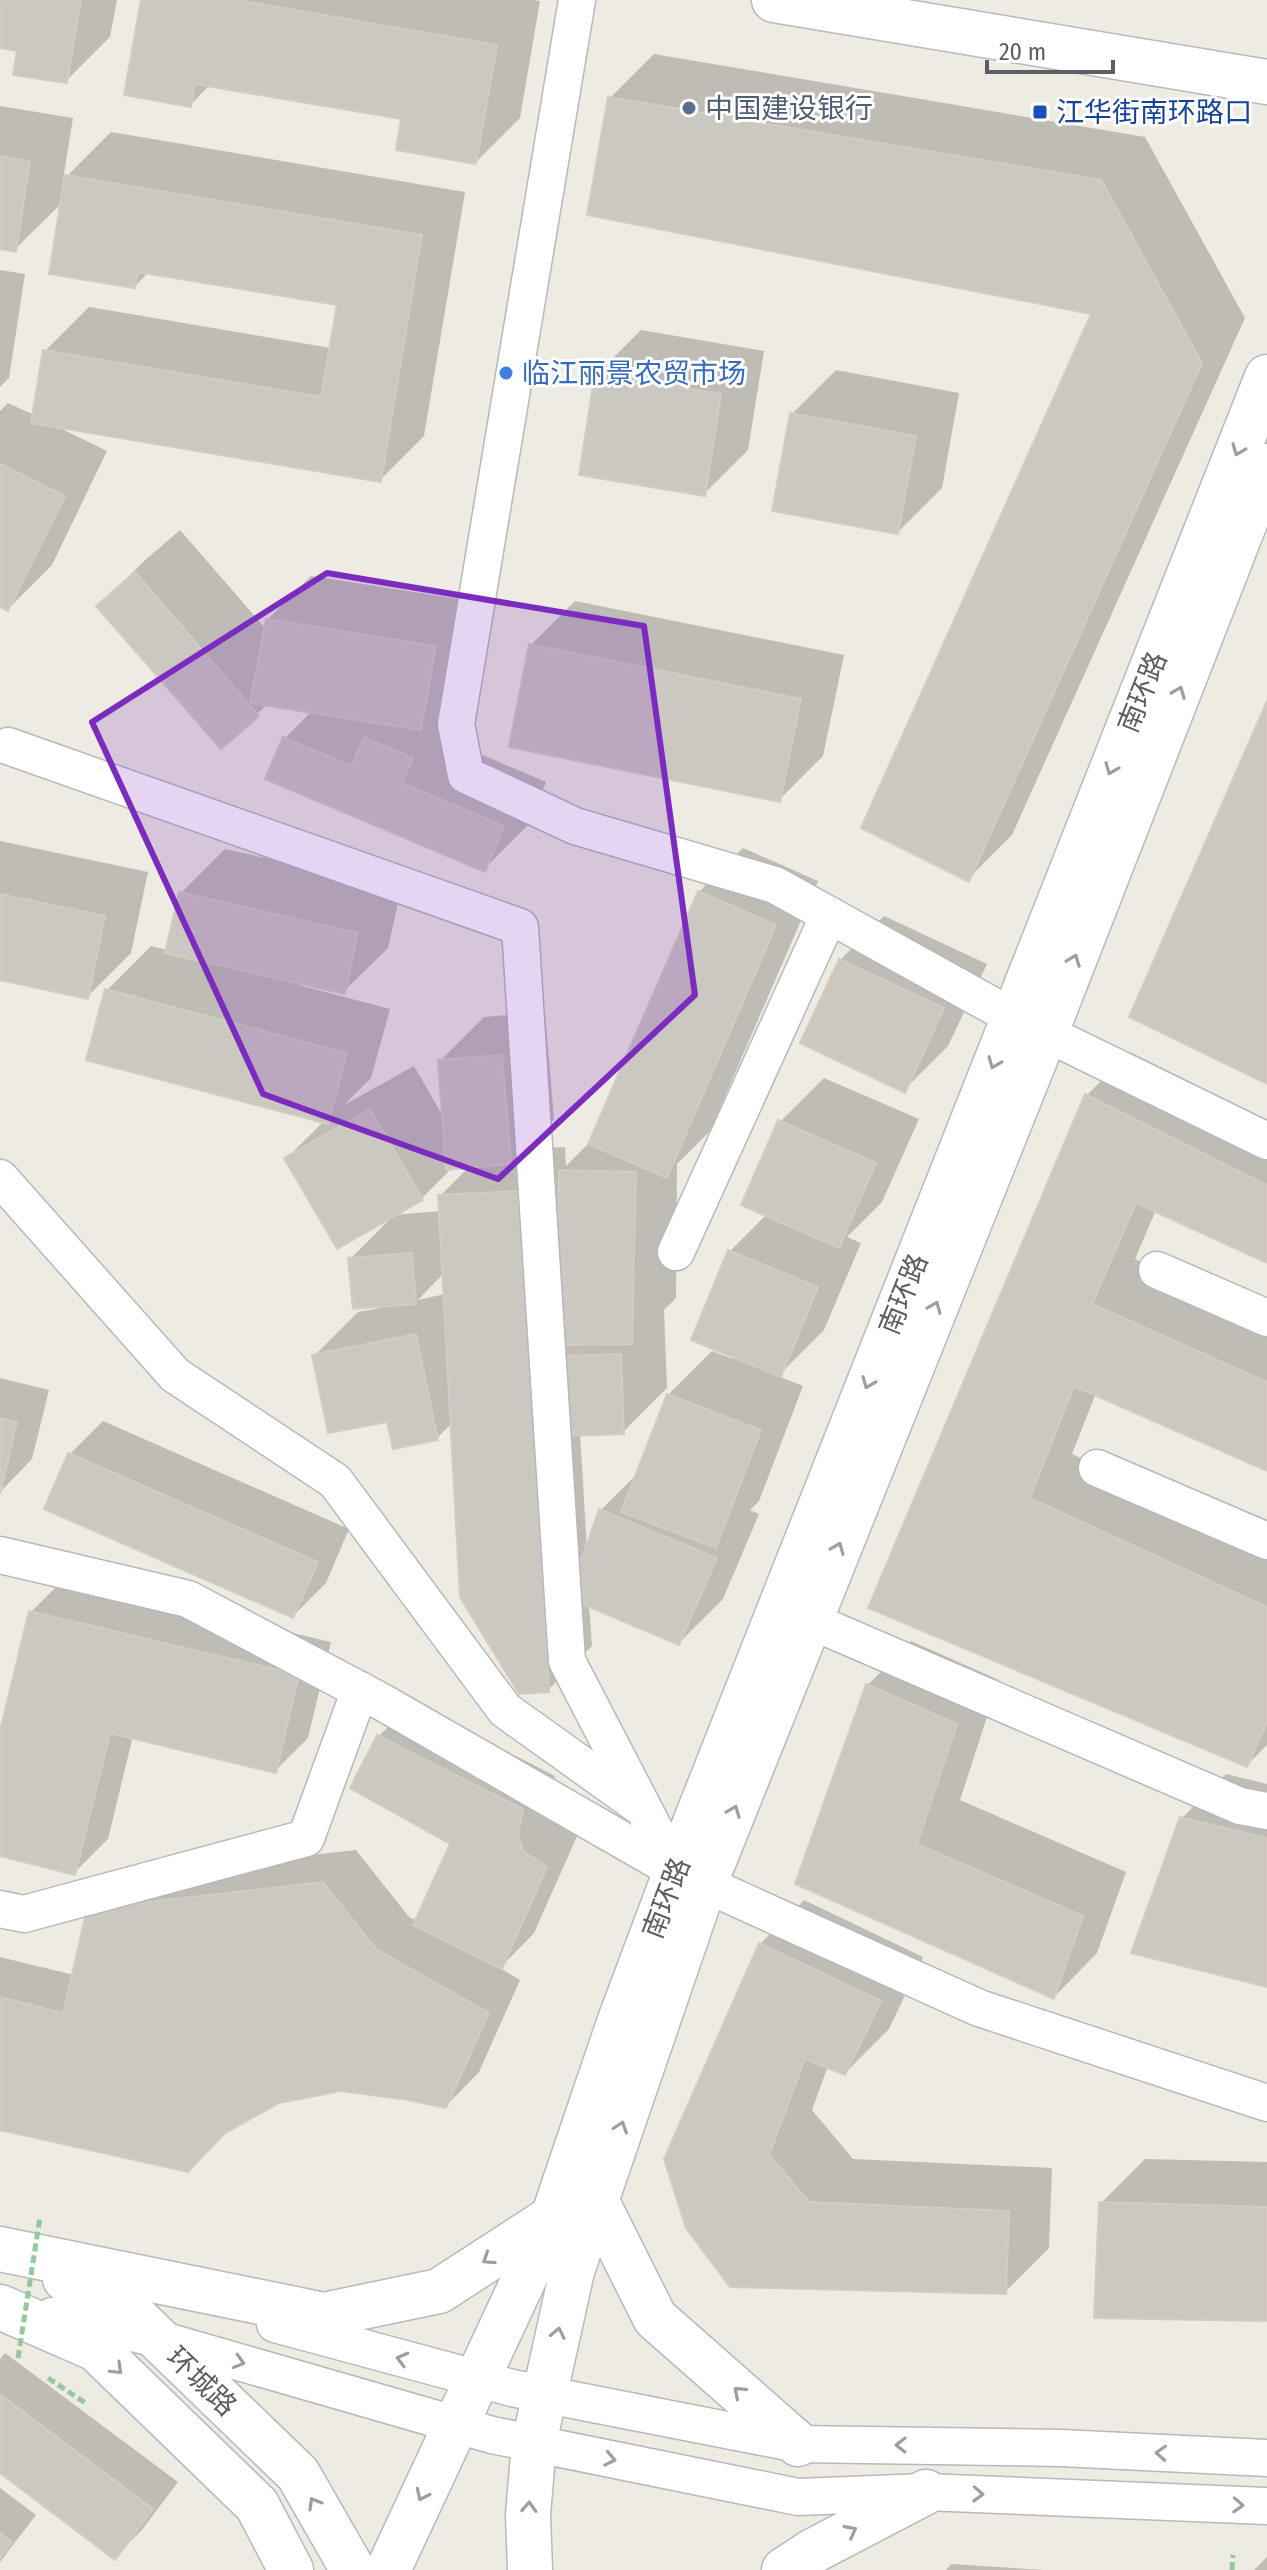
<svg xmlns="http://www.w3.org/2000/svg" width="1267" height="2570" font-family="'Fira Sans Condensed','Noto Sans SC',sans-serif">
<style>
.shadow{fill:#0003;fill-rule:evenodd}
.building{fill:#cbc7c1;stroke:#d3ccc0;stroke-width:2}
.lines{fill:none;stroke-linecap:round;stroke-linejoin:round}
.minor-casing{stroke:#b5b9bd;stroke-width:39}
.tertiary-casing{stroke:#b5b9bd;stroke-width:47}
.secondary-casing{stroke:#b5babf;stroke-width:47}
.path{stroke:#94c9a0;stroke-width:5;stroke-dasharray:8 4;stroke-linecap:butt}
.minor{stroke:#fff;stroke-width:36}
.tertiary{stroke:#fff;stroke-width:44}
.secondary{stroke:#fff;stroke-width:44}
.path-bridge{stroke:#94c9a0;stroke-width:5;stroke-dasharray:8 4;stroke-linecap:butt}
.oneway{stroke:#9c9fa2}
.marked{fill:#7b2cbf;fill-opacity:0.2;stroke:#7b2cbf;stroke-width:6;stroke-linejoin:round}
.service-dot{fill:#5c6f8a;stroke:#fff;stroke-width:3}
.transit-dot{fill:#1a4fb4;stroke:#fff;stroke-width:3}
.shop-dot{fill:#3f7fe0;stroke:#fff;stroke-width:3}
.labels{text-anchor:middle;stroke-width:6;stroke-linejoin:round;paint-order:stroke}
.service-label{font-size:28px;fill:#4e5e75;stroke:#fff;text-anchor:start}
.transit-label{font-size:28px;fill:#164399;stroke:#fff;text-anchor:start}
.shop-label{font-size:28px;fill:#366cbe;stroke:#fff;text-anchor:start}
.street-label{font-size:28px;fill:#5a5f64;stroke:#fff}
</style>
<rect width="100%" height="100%" fill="#eeebe2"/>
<!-- shadow -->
<g class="shadow">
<path d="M0,0H117L110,37L66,81L19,49L0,46Z"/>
<path d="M143,0H532L540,1L520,118L476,162L403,118L210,85L190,105Z"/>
<path d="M654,54L1145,137L1245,318L1012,835L968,879L1094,313L610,98Z"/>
<path d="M0,106L73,118L63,180L111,132L465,192L424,436L380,480L58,427L107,451L52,565L8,609L0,605V411L8,403L34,415L45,351L89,307L331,348L339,304L149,272L135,286L63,202L15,249L0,247Z"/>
<path d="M0,270L25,274L9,378L0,387Z"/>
<path d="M641,330L764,351L748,450L704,494L597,374Z"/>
<path d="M836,370L959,393L942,488L898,532L792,414Z"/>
<path d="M180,530L266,629L267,620L311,576L479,602L445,739L546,782L528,825L484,869L285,738L312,711L268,704L221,746L99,606L143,562Z"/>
<path d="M575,601L844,655L823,756L779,800L531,645Z"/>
<path d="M0,841L148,872L131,953L87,997L0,978Z"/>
<path d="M743,848L818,881L710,1131L677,1164L676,1298L664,1310L667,1388L623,1432L580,1433L587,1550L601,1510L639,1472L668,1395L712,1351L733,1359L730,1251L767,1214L780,1122L824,1078L919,1119L882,1202L847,1237L861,1243L824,1330L778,1376L803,1386L759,1501L750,1510L759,1514L723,1599L679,1643L589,1605L592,1646L548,1690L452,1423L437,1438L388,1419L314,1356L358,1312L380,1308L350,1259L392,1217L287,1158L324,1121L107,990L151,946L168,950L181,893L225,849L401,889L388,948L344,991L300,982L299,985L390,1009L371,1078L344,1105L414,1066L444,1118L440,1061L484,1017L545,1012L554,1119L523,1150L565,1147L566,1166L593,1139L699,892ZM470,1166L440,1196L441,1211L393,1215L421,1199L453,1167ZM444,1273L445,1294L418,1300Z"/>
<path d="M884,916L987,964L948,1046L904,1090L840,960Z"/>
<path d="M1130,1052L1267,1120V1260L1156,1210L1135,1259L1267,1319V1469L1096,1393L1072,1454L1267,1544V1745L1247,1765L870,1606L1086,1096Z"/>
<path d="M0,1378L49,1390L32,1459L0,1492Z"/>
<path d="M103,1421L349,1529L326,1583L293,1616L70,1454Z"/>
<path d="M64,1579L331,1642L308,1738L275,1771L133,1736L108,1839L75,1872L0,1854V1740L31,1612Z"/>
<path d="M911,1641L999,1680L960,1800L1126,1872L1097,1953L1054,1997L797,1883L868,1685Z"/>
<path d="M412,1703L555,1776L550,1801L578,1834L534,1933L500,1968L520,1980L479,2072L446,2106L341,2089L0,2128V1957L74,1975L122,1876L356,1850L409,1917L417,1921L453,1843L352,1787L379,1736Z"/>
<path d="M1226,1774L1267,1784V1985L1182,1818Z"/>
<path d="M804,1900L923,1957L889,2029L845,2073L828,2066L812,2110L853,2159L1052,2168L1049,2248L1005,2292L731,2285L760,1944Z"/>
<path d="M1145,2159L1267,2162V2319L1101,2203Z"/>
<path d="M5,2353L178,2482L141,2531L115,2557L0,2471V2359Z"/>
<path d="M0,2488L36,2515L0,2562Z"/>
<path d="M1267,2557V2570H1254Z"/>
<path d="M951,2564L1045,2570H946Z"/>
</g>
<!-- building -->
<g class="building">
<path d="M0,0H81L67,83L13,75L17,51L0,48Z"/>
<path d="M141,0H237L497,45L476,164L396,150L401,119L195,84L191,107L124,95Z"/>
<path d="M608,97L1101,180L1202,363L969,882L861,828L1091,314L587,215Z"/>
<path d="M0,156L30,161L16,252L0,249Z"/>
<path d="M65,175L422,235L381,482L31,423L43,350L321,397L337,305L138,272L135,288L49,274Z"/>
<path d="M595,373L721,394L705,496L579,475Z"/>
<path d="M790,413L916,436L898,534L772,511Z"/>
<path d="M0,464L65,496L8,611L0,607Z"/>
<path d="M135,572L259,716L221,749L96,606Z"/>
<path d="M266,619L436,646L421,730L250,703Z"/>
<path d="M529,644L801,699L780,802L509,747Z"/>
<path d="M1267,701V1084L1129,1017Z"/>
<path d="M283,737L351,766L364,737L413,758L402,783L504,826L485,872L265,779Z"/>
<path d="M698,891L776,925L667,1178L588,1144Z"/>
<path d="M179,892L358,933L345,994L165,953Z"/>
<path d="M0,894L105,916L88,999L0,980Z"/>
<path d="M839,959L944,1008L905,1093L800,1043Z"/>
<path d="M105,989L347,1053L328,1124L86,1060Z"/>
<path d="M502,1055L511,1164L446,1170L438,1060Z"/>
<path d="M1085,1094L1267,1185V1263L1136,1203L1092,1304L1267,1382V1471L1074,1386L1030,1498L1267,1607V1722L1247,1767L868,1608Z"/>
<path d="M370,1109L423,1200L337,1249L284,1158Z"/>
<path d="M778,1120L876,1163L839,1248L741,1205Z"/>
<path d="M559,1170L636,1172L632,1344L556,1345Z"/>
<path d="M521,1191L549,1692L519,1694L460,1597L438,1195Z"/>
<path d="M728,1250L818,1287L781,1377L691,1340Z"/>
<path d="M412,1253L416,1304L353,1309L348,1258Z"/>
<path d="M416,1334L438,1440L393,1449L387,1422L328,1433L312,1355Z"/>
<path d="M621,1354L624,1434L563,1436L560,1356Z"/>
<path d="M667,1394L761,1430L716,1548L621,1512Z"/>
<path d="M0,1418L17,1422L0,1494Z"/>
<path d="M68,1453L318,1562L293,1618L44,1509Z"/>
<path d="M599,1509L717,1558L679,1645L568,1598Z"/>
<path d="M29,1611L299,1675L276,1773L110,1733L75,1875L0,1856V1731Z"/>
<path d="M866,1684L957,1724L917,1844L1083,1916L1054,1999L795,1884Z"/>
<path d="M377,1735L523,1809L518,1835L523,1851L547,1867L502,1969L413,1925L450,1844L350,1788Z"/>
<path d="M1180,1817L1267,1838V1987L1131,1953Z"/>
<path d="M323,1882L376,1949L489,2013L446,2108L408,2100L341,2091L279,2103L224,2134L188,2172L0,2130V1997L63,2013L87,1909Z"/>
<path d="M759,1943L881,2001L845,2075L805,2059L769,2155L809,2202L1009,2211L1006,2294L730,2287L686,2228L664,2159Z"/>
<path d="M1099,2202L1267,2207V2321L1094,2318Z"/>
<path d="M0,2394L153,2509L115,2560L0,2473Z"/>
<path d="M0,2533L12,2542L0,2558Z"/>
</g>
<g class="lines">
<!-- minor casing -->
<g class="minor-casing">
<g id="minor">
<path d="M577,0L456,724L466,775L575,826L775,885L1013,1017L1267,1141"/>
<path d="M8,746L520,927L567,1661L676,1871"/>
<path d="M0,1178L175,1375L335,1481L505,1710L638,1805"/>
<path d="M676,1252L829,915"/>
<path d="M1157,1270L1267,1318"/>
<path d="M1097,1468L1267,1541"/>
<path d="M0,1555L188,1599L382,1702L676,1871L979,2008L1267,2103"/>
<path d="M788,1611L1240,1806L1267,1811"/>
<path d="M0,1909L24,1914L306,1838L360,1690"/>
<path d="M52,2316L159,2339L492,2435L798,2497L926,2492L1267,2506"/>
<path d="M275,2324L512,2388L798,2444L1061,2448L1267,2458"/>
</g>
</g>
<!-- tertiary casing -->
<g class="tertiary-casing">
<g id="tertiary">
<path d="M596,2200L655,2318L798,2444"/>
<path d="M784,2570L813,2551L926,2492"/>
</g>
</g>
<!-- secondary casing -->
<g class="secondary-casing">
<g id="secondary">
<path d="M774,0L1267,82"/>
<path d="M0,2249L324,2315L439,2291L553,2217"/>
<path d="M65,2279L125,2307L298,2474L353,2570"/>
<path d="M0,2307L96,2349L257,2505L291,2570"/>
<path d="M388,2570L553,2217L619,2023L676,1871L1267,377"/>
<path d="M530,2570L528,2515L534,2443L572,2271L705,1883L1046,1032L1267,466"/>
</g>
</g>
<!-- path -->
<g class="path">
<path d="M48,2378L87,2404"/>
<path d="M1232,2570L1233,2555"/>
</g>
<!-- minor -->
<use href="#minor" class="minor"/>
<!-- tertiary -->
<use href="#tertiary" class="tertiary"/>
<!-- secondary -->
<use href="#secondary" class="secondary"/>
<!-- path-bridge -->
<path class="path-bridge" d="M18,2358L40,2217"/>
</g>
<!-- one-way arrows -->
<defs><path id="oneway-chevron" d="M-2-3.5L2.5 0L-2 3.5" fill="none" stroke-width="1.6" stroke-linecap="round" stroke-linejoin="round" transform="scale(2)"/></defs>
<g class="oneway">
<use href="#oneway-chevron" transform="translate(1238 450) rotate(112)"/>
<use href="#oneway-chevron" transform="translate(1179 692) rotate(-69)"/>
<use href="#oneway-chevron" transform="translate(1111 769) rotate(112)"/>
<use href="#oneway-chevron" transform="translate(1074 960) rotate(-69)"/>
<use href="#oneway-chevron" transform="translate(994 1063) rotate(112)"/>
<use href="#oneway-chevron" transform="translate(935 1307) rotate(-68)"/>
<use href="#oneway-chevron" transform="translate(868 1383) rotate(112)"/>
<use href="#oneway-chevron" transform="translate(838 1548) rotate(-68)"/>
<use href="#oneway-chevron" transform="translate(734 1811) rotate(-68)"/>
<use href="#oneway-chevron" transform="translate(621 2127) rotate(-71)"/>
<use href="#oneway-chevron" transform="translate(488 2259) rotate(147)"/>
<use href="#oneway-chevron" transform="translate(558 2333) rotate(-78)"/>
<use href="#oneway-chevron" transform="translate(402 2359) rotate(-165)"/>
<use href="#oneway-chevron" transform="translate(239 2362) rotate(16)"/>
<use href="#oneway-chevron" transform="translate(117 2369) rotate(44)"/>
<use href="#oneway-chevron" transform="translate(739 2392) rotate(-139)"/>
<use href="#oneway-chevron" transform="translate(901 2445) rotate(-179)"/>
<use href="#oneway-chevron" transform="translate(1161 2453) rotate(-177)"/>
<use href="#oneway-chevron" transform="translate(610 2459) rotate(11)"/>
<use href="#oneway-chevron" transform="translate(978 2494) rotate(2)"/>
<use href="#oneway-chevron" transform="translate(422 2495) rotate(115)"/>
<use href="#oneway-chevron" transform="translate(314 2503) rotate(-120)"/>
<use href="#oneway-chevron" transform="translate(1238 2505) rotate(2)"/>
<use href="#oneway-chevron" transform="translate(529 2507) rotate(-87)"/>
<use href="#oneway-chevron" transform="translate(851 2531) rotate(-28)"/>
</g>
<!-- marked area -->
<path class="marked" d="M327,573L644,626L695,995L498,1179L263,1094L92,722Z"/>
<!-- markers -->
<circle class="service-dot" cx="689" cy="108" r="8"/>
<rect class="transit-dot" x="1032" y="104" width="16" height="16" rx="4"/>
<circle class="shop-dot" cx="506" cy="373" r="8"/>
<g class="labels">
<!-- service labels -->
<g class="service-label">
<text x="705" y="118">中国建设银行</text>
</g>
<!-- transit labels -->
<g class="transit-label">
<text x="1056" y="122">江华街南环路口</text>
</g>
<!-- shop labels -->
<g class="shop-label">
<text x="522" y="383">临江丽景农贸市场</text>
</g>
<!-- street labels -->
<g class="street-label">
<text transform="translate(1142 692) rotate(-68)" y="10">南环路</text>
<text transform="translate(903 1294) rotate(-68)" y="10">南环路</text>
<text transform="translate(666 1898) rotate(-69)" y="10">南环路</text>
<text transform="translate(202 2381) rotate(44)" y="10">环城路</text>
</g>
</g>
<!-- scale -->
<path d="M987 60v12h126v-12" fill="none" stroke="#5a5f64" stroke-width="4"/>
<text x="999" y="60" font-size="24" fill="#5a5f64" stroke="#ffffff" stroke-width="6" paint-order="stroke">20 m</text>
</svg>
